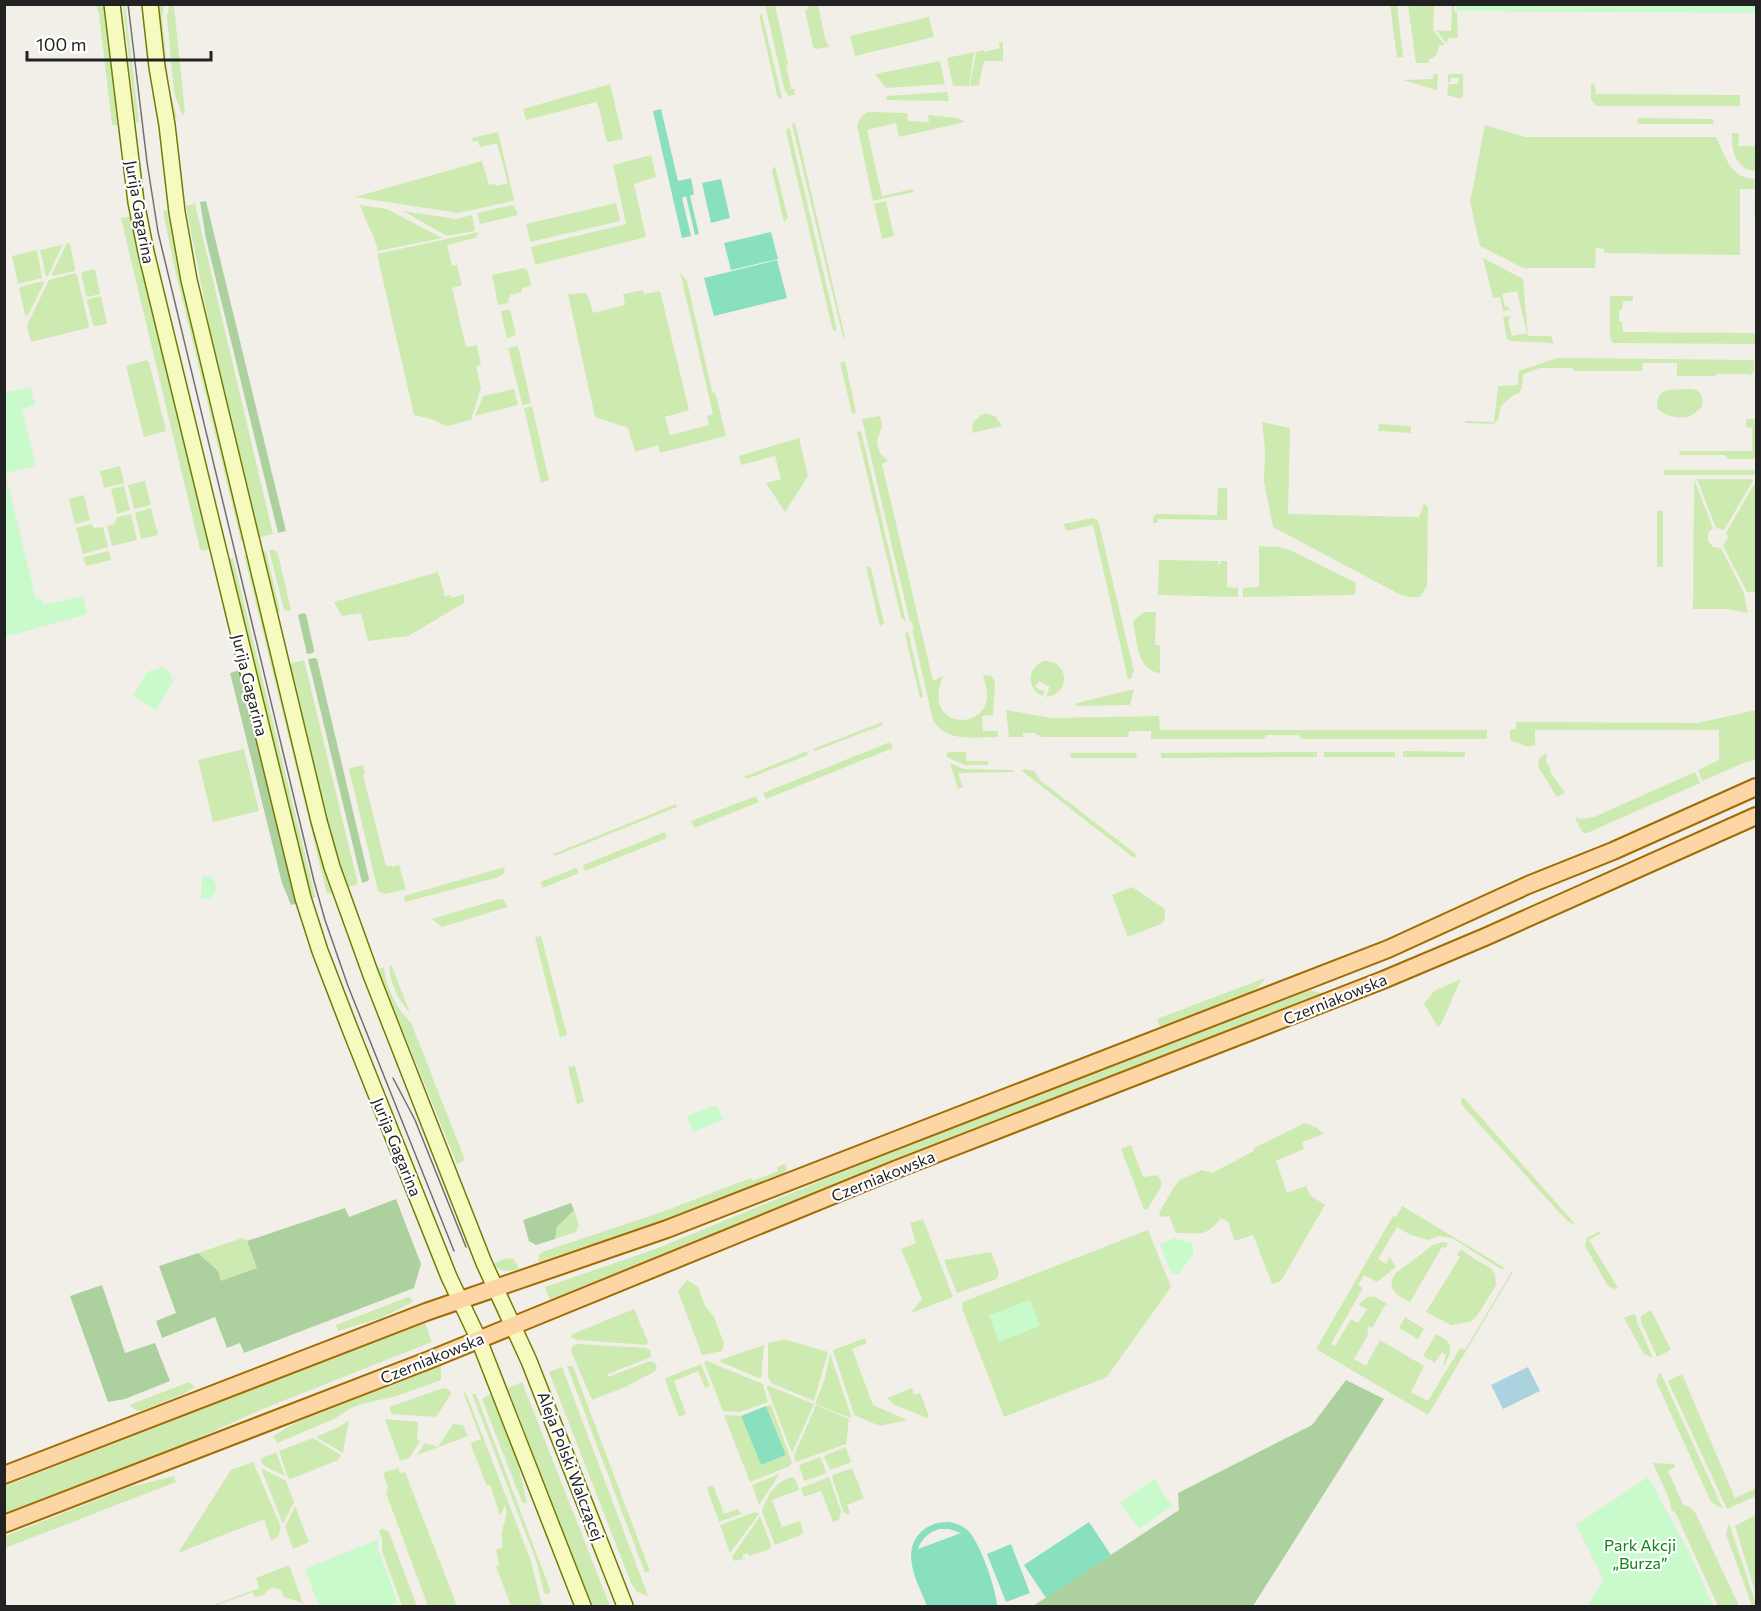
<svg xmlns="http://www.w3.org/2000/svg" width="1761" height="1611" font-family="Commissioner,sans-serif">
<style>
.grass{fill:#cdebb0}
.forest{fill:#add19e}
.park{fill:#c8facc}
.pitch{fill:#88e0be;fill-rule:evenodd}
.water{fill:#aad3df}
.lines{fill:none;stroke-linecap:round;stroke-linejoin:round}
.secondary-casing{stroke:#707d05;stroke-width:18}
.primary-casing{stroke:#a06b00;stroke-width:20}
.secondary{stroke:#f7fabf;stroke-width:15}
.primary{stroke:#fcd6a4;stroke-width:16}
.tram{stroke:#707070;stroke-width:1.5}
.labels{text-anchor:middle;stroke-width:4.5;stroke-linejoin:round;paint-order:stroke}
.street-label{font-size:16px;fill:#222;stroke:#fff}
.park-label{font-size:16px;fill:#0c8416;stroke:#fff}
</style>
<rect width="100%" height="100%" fill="#f2efe9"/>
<!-- grass -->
<g class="grass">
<path d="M96,5H102L105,11L118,125H112L99,14Z"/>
<path d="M123,5H125L139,122L136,123Z"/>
<path d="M156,5H164L162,17L169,89L177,117L173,119L164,66Z"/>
<path d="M169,5H174L185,113L182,115L174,92L167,18Z"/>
<path d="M765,5H775L788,64L786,65L791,89H794L795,95L788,96L787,92H785Z"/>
<path d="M807,5H818L825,38L829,47L815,49L813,46L805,10L808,9Z"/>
<path d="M1390,5H1397L1403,57L1397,58Z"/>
<path d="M1408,5H1434L1433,30L1445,45H1439C1438,53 1437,58 1429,59V63H1416Z"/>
<path d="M1452,5H1454V11L1457,12L1458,38H1448L1447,44L1436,30L1451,31Z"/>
<path d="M762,14L782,98L778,99L759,15Z"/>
<path d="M929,17L934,37L855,56L850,36Z"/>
<path d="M999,42H1003V61H984L979,85L970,86L976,52L984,50V52L1000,48Z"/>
<path d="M974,52L969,86H953L947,58Z"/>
<path d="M940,61L945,84L886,88L875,74Z"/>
<path d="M1433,74H1438L1437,90L1403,80L1433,79Z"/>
<path d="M1448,74H1463V95L1461,99L1447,95L1448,84H1458L1459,78H1451V82H1448Z"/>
<path d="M610,84L623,139L607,142L599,108L596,102L526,120L523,109Z"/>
<path d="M1595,84L1596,94L1740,95V106H1596L1591,99V85Z"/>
<path d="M947,92L949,101L886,100L887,96Z"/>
<path d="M868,112L907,113L908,121L929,122L928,115L957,118L965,122L899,137L896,123L867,130L882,196L913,189L914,192L873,201L857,125L862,116Z"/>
<path d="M1639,118L1713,119L1714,123L1712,124H1639L1637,120Z"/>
<path d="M795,123L845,337H843L792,124Z"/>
<path d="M1485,125L1525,137H1716C1726,157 1730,179 1756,179V215H1754L1755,189H1740V255L1604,253V249L1596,248L1595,268H1523L1480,246L1470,202Z"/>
<path d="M789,126L837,330L833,331L787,136L786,131Z"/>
<path d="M498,132L514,199L513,201L458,213L355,197L482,161L489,185L495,184L496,186L508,183L497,143L480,147L478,141L473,142L472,138Z"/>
<path d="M1732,133H1739L1738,146H1756V171C1736,170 1731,151 1732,133Z"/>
<path d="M651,155L656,177L634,184L646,237L535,265L531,247L626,224L613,165Z"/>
<path d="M775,166L788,218L784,222L772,171Z"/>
<path d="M886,201L894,236L882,239L874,204Z"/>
<path d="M616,203L620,221L530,242L526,224Z"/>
<path d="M195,204L273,534L257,538L216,361L186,206Z"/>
<path d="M360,205L387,209L442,238L378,251C374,234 365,221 360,205Z"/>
<path d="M514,205L518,215L480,224L477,213Z"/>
<path d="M167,210L183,291L244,541H241L173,261L163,211Z"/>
<path d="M403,211L456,219L472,215L475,231L447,236Z"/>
<path d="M131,216L212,549L203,551L200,549L121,218Z"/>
<path d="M479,232L475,238L447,245L452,266L457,265L462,285L452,288L466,347L477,345L481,364L476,366L481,388L471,420L447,426L431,419L414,415L377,254Z"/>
<path d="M67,243L70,244L75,269V271L53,276L52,274Z"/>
<path d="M62,245V246L48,276H46L40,250Z"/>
<path d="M37,250L42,278L18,284L12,256Z"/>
<path d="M1483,258L1523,279L1528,336H1551L1554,343L1510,341L1507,339L1503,317L1510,316V318L1508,320L1512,336L1527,333L1517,291L1502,294L1505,307L1508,306L1509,310L1503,311L1500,297L1493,298Z"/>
<path d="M524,268L528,271L531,286L522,288V292L510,295L508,303L498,305L492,275Z"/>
<path d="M95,269L100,294L88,297L86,295L81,274L82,272Z"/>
<path d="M680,272L687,281L712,391L716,395L726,436L660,453L658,445L635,452L628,428L595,417L568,294L586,293L590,302L593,313L625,305L623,294L643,290L644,294L660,291L689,410L665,417L670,435L709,425L707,416L713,414Z"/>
<path d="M75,273L77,275L89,326L88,328L31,342L27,325L49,280Z"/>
<path d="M43,281L44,283L28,315H25L19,288L20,287Z"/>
<path d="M101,296L107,324L95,326L93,325L87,301L89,299Z"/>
<path d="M1610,296H1633V301H1623L1622,310H1619V321L1622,322L1623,332L1756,333V322V344L1613,343L1610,337Z"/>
<path d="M510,309L516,335L507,338L501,313L502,311Z"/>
<path d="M518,346L531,403L524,405L522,404L508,348Z"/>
<path d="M1557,358H1573L1754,360V372L1749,376V374H1716V376H1677V363H1643L1642,371H1574L1573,368H1540L1523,374L1522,388L1519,393L1512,396L1501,406L1498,420L1493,424L1465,423V421L1494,422L1498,386L1518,385L1519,371Z"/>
<path d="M147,360L149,362L166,431L144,437L126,366Z"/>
<path d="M845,361L856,412L854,414L852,413L840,363Z"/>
<path d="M514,389L518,405L475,416L483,396Z"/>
<path d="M1668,390C1684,390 1707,383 1702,407C1698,410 1694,414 1690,416C1680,420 1665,416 1658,409C1655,400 1659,392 1668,390Z"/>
<path d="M532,406L549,480L541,483L524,408Z"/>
<path d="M986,413L996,417L1002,426L972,433L973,422L981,415Z"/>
<path d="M880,416L882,427L877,440L878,447L880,453L888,461L882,464L933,681L943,676C922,727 982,732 987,699C988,691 985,683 983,675L992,676L995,682L993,715L982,716L983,731H998V737C976,737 946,743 933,720L912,629H914L912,622H910L862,419Z"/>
<path d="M1746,419H1756V459H1728L1725,455H1679L1680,451H1752V428L1746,427Z"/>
<path d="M1262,422L1290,428L1288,514L1419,517L1424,504L1428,507L1427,586L1420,597H1408L1399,594L1273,527L1264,481L1265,449Z"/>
<path d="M1379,424L1411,426V433L1378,431Z"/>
<path d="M861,431L906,622L901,617L857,432Z"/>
<path d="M799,438L808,476L785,512L766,483L781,479L775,456L741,465L739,456Z"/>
<path d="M120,466L124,483L104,488L100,471Z"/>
<rect x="1664" y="470" width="92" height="5"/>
<path d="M1694,479L1713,528L1708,533V541L1713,547L1721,548L1744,593L1748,613L1727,609H1693Z"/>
<path d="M1697,479H1752L1753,481L1724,530L1716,528Z"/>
<path d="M145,481L151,505L134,509L128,485Z"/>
<path d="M1756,481V592H1747L1723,546L1728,538L1726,533Z"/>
<path d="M124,486L130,510L117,514L111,489Z"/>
<path d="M1218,488H1227V520L1158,519L1157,523H1153V517L1157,514L1217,515Z"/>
<path d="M84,495L90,520L75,524L69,499Z"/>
<path d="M151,508L158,535L141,539L135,513Z"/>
<rect x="1657" y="511" width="6" height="56"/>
<path d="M131,514L137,540L112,546L107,526L115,523L117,517Z"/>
<path d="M1092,518L1097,520L1099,524L1134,671L1131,678L1128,679L1093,525L1066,531L1064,524Z"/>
<path d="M91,524L94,528L103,527L108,547L83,554L76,528Z"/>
<path d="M1259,546L1278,547L1290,550L1356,583L1355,595L1243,597V588L1259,587Z"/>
<path d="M269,550H274L278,554L291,610L286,611L284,610Z"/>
<path d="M109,551L111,560L86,566L83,557Z"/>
<path d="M266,551L280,611L276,614L261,552Z"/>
<path d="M244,555H248L334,892L327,894Z"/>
<path d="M233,558L315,895L316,897L311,899L227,560Z"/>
<path d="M1159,560L1218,561V564H1220L1221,561H1227V587L1238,588V597L1158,595Z"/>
<path d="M868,566L871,568L884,623L880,627L866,567Z"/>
<path d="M438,572L445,596L451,595L452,598L464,594V603L408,636L368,641L361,613L342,616L334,602Z"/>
<path d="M1145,612H1156L1155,645H1160V673C1137,671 1137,640 1133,623L1136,618Z"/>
<path d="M908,631L923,697L920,698L905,634Z"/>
<path d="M304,660L358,884L346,888L331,839L288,664Z"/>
<path d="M1044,661C1069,660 1072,694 1046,697L1050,687L1039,681L1035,687L1045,692L1042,696C1026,688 1027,667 1044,661Z"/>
<path d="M1134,689L1130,705L1078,706L1076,705L1077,703Z"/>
<path d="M1006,710L1051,718L1159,716L1160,730H1487V737L1485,739H1302L1298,735H1267L1263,739H1151V731H1129L1128,737H1042L1034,733H1023V737H1009Z"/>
<path d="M1756,710V759L1749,762L1748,761L1702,781L1698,770L1719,760V730H1535V745L1528,747L1510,740V730L1516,729V722L1697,723Z"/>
<path d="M882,722L883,725L815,751L813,749Z"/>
<path d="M890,742L893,748L766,799L763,793Z"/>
<path d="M244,749L259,811L213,822L198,760Z"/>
<path d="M807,751L808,755L747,779L744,777Z"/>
<path d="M1403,751L1465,752V757H1403Z"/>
<path d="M951,752H966V761H988V765H965L947,757V753Z"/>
<rect x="1324" y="752" width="71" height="5"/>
<path d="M1071,753H1136L1137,758H1073L1070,756Z"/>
<path d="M1161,753L1317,752V757L1161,758Z"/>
<path d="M1547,753L1546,762L1550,768V772L1565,793L1557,797L1539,768L1538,765L1540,757Z"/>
<path d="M950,763L964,769L1012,770L1015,772L958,773L963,787L958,789Z"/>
<path d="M363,765L365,774L363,775L386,866L391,865L392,867L399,865L406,889L386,894L378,891L349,769L351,768Z"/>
<path d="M1024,769L1034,771L1040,780L1137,855L1134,858L1022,771Z"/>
<path d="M1695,772L1700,783L1587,833H1583L1575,818L1576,817L1580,819L1594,817Z"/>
<path d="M756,796L759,802L694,828L691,821Z"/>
<path d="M676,804L677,807L555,856L553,854Z"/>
<path d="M665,832L667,838L585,871L583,865Z"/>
<path d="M505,867L504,873L499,877L405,902L404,896Z"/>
<path d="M576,868L579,873L543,888L540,882Z"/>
<path d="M1132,887L1165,909C1165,916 1166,920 1161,924L1128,937L1112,895Z"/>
<path d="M499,899L504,900L508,907L442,927L432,919Z"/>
<path d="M541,936L567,1035L560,1037L535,937Z"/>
<path d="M389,966H392L410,1013C398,1000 390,983 389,966Z"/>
<path d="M384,967C385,979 390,994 397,1005C401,1013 408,1018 412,1025L465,1160L457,1164L378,969Z"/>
<path d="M1265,978C1261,986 1255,990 1247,994L1160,1027L1157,1019Z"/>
<path d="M1461,979L1442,1022L1438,1027L1424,1004L1434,991Z"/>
<path d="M1310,990L1326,994L790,1202L550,1300L545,1287L658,1248L857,1166Z"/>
<path d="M575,1066L584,1102L577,1104L568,1067Z"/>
<path d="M1462,1098H1464L1575,1224L1570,1223L1557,1210L1461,1104Z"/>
<path d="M1305,1123L1317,1128L1324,1134L1302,1142L1304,1149L1276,1161L1287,1193L1306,1186L1310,1195L1325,1205L1281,1281L1272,1284L1253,1235L1235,1241L1228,1222L1221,1218C1205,1238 1200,1233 1176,1233L1169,1216L1161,1217L1159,1213L1174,1187L1180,1180L1202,1170L1212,1173L1254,1151V1148Z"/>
<path d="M1131,1145L1143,1177L1157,1175L1162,1183L1161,1187L1147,1210L1144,1209L1121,1149Z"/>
<path d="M785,1164L787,1169L784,1173L660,1222L538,1262L539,1255L542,1252L659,1213L751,1178L753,1181L778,1171L777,1167Z"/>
<path d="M1402,1206L1505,1268L1501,1269L1452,1238L1439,1236L1429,1240L1411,1235L1397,1227L1378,1259L1386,1264L1390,1257L1396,1267L1377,1282L1364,1275L1358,1285L1363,1288L1331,1344L1335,1346L1351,1319L1358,1323L1367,1309L1359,1305C1363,1299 1369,1295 1376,1297L1404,1315L1386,1304L1372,1328L1369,1326L1367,1331L1369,1333L1354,1359L1366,1366L1380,1340L1424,1366L1411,1392L1428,1401L1460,1348L1465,1350L1512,1271L1513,1272L1428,1415L1316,1349L1393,1216L1396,1217Z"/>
<path d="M574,1210L579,1225L576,1232L555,1239L557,1227Z"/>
<path d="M923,1219L953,1297L911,1313L922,1299L901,1249L916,1243L910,1223Z"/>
<path d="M1148,1230L1171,1287L1107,1377L1004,1417L962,1308L963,1302Z"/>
<path d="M1600,1231L1601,1233L1589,1240L1618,1288L1614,1289L1608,1286L1585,1246L1587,1238Z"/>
<path d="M242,1238L247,1241L257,1268L221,1282L218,1271L198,1253Z"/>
<path d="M1442,1242L1448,1243L1445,1248L1442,1247L1410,1302C1398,1295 1384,1289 1396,1273L1433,1245Z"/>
<path d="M1460,1250H1462L1470,1256L1492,1269L1495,1275L1496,1285L1477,1316L1470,1322L1451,1325L1426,1312L1460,1257L1457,1255Z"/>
<path d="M991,1252L999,1272L997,1279L957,1293L944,1260Z"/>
<path d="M507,1258L514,1259L519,1269C508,1272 500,1272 492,1264Z"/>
<path d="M687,1280L698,1287L705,1306L714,1317L724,1344L722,1351L702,1355L678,1291Z"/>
<path d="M408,1297L411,1298L413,1302L381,1318L338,1331L336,1325Z"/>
<path d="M634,1309L648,1342L646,1345L577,1340L571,1337L570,1336L575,1333Z"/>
<path d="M1651,1310L1671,1350L1657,1357L1641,1322V1316Z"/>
<path d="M1633,1314L1636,1315L1637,1322L1653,1358L1644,1354L1624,1318Z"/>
<path d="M1405,1317L1424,1329L1418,1339L1399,1328Z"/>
<path d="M425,1323L432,1342L265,1408L183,1445L5,1515V1486Z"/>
<path d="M1436,1334C1455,1344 1453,1349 1444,1366H1443L1446,1355L1442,1352L1435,1363L1423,1356Z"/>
<path d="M865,1338L867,1343L852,1349L873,1405L907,1420L880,1426L854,1415L833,1350Z"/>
<path d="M781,1340H787L828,1352L814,1401L771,1383L768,1377V1343Z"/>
<path d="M577,1344L647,1348L650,1350L651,1356L649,1358L608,1374V1377L650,1361L654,1362L657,1367L655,1371L652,1373L625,1387L592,1400L571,1351L573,1346Z"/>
<path d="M764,1345L761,1379L721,1362L720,1360Z"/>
<path d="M830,1354L851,1415V1418L815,1404L825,1378Z"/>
<path d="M707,1361L763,1384L768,1402L740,1412L723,1411L704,1362Z"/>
<path d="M701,1364L710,1386L705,1388L698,1371L674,1381L686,1414L679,1417L665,1380L666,1378Z"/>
<path d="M441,1366V1380L397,1396L362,1404L349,1409L334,1419L277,1443L273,1436L295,1423Z"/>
<path d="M567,1366H573L650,1571L645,1573Z"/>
<path d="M562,1367L648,1596L637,1592L631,1583L549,1372Z"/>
<path d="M1660,1372L1723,1509L1711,1502L1656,1381Z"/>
<path d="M1682,1374L1735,1498L1756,1488V1496L1727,1509L1668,1381Z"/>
<path d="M189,1382L195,1387L183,1394L143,1410L137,1411L129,1405Z"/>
<path d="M522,1382L610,1606H591L508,1388Z"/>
<path d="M767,1385L814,1404L792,1453L767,1388Z"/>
<path d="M443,1388L450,1390L451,1394L436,1417L392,1414L389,1407Z"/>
<path d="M912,1388L914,1395L920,1393L929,1416L927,1418L895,1405L887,1398Z"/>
<path d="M463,1392L466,1393L531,1561L542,1606H511L496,1566L499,1564L496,1550L503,1547C502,1542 501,1536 502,1531C504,1521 509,1515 505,1505L500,1516L490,1485L487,1486L472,1448L471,1443L481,1439Z"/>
<path d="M472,1394H476L551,1592L547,1594L544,1593L537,1563Z"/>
<path d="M490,1394L499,1412L518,1463L527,1503L522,1502L482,1399Z"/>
<path d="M771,1405L792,1462L790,1466L750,1482L724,1415L741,1416L761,1465L786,1455L766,1406Z"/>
<path d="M816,1405L849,1419L846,1444L796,1462L794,1456Z"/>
<path d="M385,1419L418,1422L417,1440L420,1441L409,1458L400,1461Z"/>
<path d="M349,1420L343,1453L316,1437L339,1427Z"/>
<path d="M453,1424L463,1425L468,1436L417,1455L425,1443L438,1447Z"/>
<path d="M313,1438L341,1455L338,1460L291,1479L288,1478L279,1451Z"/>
<path d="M846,1447L851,1462L830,1470L824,1456Z"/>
<path d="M276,1452L285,1476L264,1466L260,1459Z"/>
<path d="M820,1457L826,1471L825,1474L804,1481L799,1465Z"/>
<path d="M253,1462L281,1527L278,1537L271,1540L264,1519L178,1553L231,1470Z"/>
<path d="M1653,1463L1674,1464L1675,1467L1668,1471L1683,1504L1691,1508L1696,1514L1739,1606H1718L1676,1514L1671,1509L1670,1501Z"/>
<path d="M261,1468L286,1481L294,1502L283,1524Z"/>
<path d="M398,1468L400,1473L405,1472L457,1606H428L386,1493L388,1488L383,1473Z"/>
<path d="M852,1468L864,1498L847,1505L850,1513L848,1514L844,1513L832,1477L833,1475Z"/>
<path d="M779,1474V1475L759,1505L752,1485Z"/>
<path d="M174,1476L176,1482L5,1548V1536L130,1487Z"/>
<path d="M792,1477L795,1479L799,1490L772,1500L782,1527L800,1521L803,1532V1534L775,1545L762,1512C766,1497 776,1481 792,1477Z"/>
<path d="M829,1477L841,1511L839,1520L833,1522L821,1491L804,1497L801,1488Z"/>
<path d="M713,1485L724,1514L738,1509L741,1514L719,1522L707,1488Z"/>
<path d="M295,1506L309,1542L293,1549L285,1527Z"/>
<path d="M755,1512L759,1514L730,1553L720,1525Z"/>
<path d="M1756,1515V1595L1735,1526Z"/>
<path d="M760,1516L771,1545L770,1549L749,1556L748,1553L742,1555L743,1559L734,1561L732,1557Z"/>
<path d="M1729,1523L1756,1604V1606H1752L1726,1534Z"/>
<path d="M383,1529L389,1532L417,1606H402L382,1551V1539L379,1530Z"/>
<path d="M289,1565L303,1603L284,1597L281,1590C274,1586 268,1588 264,1595L255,1597L253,1592L215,1606H211L259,1588L256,1578Z"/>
</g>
<!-- forest -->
<g class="forest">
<path d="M206,201L286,531L278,533L206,239L200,202Z"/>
<path d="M303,613L306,614L314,650L313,653L307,654L298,615Z"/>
<path d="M314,658L317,659L369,879L368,881L362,883L308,659Z"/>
<path d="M240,670L298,903L291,905L282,883L230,673Z"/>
<path d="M396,1199L421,1264L414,1288L244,1353L240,1343L227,1348L215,1317L162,1338L156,1321L176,1313L159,1266L198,1253L218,1271L221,1281L257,1268L247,1241L345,1208L349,1217Z"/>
<path d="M571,1203L574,1210L557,1227L555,1239L536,1245L529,1241L523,1220Z"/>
<path d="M102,1285L125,1353L155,1343L170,1381L125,1399L108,1402L70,1296Z"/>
<path d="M1346,1380L1384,1399L1253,1606H1033L1179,1510L1178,1493L1312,1425Z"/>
</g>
<!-- park -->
<g class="park">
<path d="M1756,4V13L1457,11L1456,5Z"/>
<path d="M31,387L35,405L22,409L36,466L5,473L36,599H42L44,605L83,596L87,614L5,637V392Z"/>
<path d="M162,667L170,672L173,681L156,710L133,696L147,672Z"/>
<path d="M211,876C218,885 218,891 210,899H201L202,877Z"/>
<path d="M717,1105L723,1120L693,1132L687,1116Z"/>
<path d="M1174,1238L1192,1243L1194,1253L1179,1274L1171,1273L1160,1244Z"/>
<path d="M1030,1300L1040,1326L999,1342L989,1315Z"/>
<path d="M1648,1477L1691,1556L1713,1606H1587L1604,1580L1576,1525Z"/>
<path d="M1154,1479L1172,1506L1139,1529L1120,1503Z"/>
<path d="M379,1539L377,1546L398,1603L388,1606H319L305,1569Z"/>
</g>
<!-- pitch -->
<g class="pitch">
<path d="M661,109L678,181L691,178L694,194L690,196L699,234L695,235L686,196L682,198L691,236L682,238L653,111Z"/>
<path d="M721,179L730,218L711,223L702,183Z"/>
<path d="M771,232L778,259L731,270L724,243Z"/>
<path d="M777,260L787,298L714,316L704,278Z"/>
<path d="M766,1406L786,1455L761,1465L741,1416Z"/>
<path d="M949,1522C955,1523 961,1525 966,1529C979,1538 997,1591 997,1606H927C918,1583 899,1552 922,1531C930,1524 939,1522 949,1522ZM940,1529H949L961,1533L918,1549C922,1538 929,1532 940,1529Z"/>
<path d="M1089,1522L1111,1555L1046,1598L1024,1565Z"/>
<path d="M1011,1544L1030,1593L1006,1602L987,1554Z"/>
</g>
<!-- water -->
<path class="water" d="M1528,1367L1540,1391L1503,1409L1491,1385Z"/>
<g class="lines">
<!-- secondary casing -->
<g class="secondary-casing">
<g id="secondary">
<path d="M112,4L136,202L146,252L303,898L320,951L350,1029L449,1277L479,1340L583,1606"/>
<path d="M150,4L157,67L167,125L177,212L189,280L319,821L332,867L371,975L484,1263L529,1361L625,1606"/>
</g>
</g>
<!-- primary casing -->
<g class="primary-casing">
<g id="primary">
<path d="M4,1475L426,1312L667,1229L1388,949L1528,885L1613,851L1756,787"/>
<path d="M4,1524L429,1360L897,1169L1383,980L1485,937L1756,816"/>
</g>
</g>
<!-- secondary -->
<use href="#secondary" class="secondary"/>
<!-- primary -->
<use href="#primary" class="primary"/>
<!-- tram -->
<g class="tram">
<path d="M128,4L147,162L158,232L314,881L325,920L348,986L454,1251"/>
<path d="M393,1078L415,1120L466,1247"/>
</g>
</g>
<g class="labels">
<!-- street labels -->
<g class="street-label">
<text transform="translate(140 212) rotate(80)" y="6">Jurija Gagarina</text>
<text transform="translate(250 685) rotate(76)" y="6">Jurija Gagarina</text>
<text transform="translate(1335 999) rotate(-22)" y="6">Czerniakowska</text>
<text transform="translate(397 1147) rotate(68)" y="6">Jurija Gagarina</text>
<text transform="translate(883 1176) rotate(-22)" y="6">Czerniakowska</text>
<text transform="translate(432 1358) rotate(-22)" y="6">Czerniakowska</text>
<text transform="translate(571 1466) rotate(69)" y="6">Aleja Polski Walczącej</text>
</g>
<!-- park labels -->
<g class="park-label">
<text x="1640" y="1551">Park Akcji<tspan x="1640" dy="18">„Burza”</tspan></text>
</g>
</g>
<!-- border -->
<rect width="1761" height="1611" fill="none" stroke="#222222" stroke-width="12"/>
<!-- scale -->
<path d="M27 51v9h184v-9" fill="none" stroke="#222222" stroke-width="3"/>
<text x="36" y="51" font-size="18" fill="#222222" stroke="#ffffff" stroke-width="4.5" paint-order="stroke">100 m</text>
</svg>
